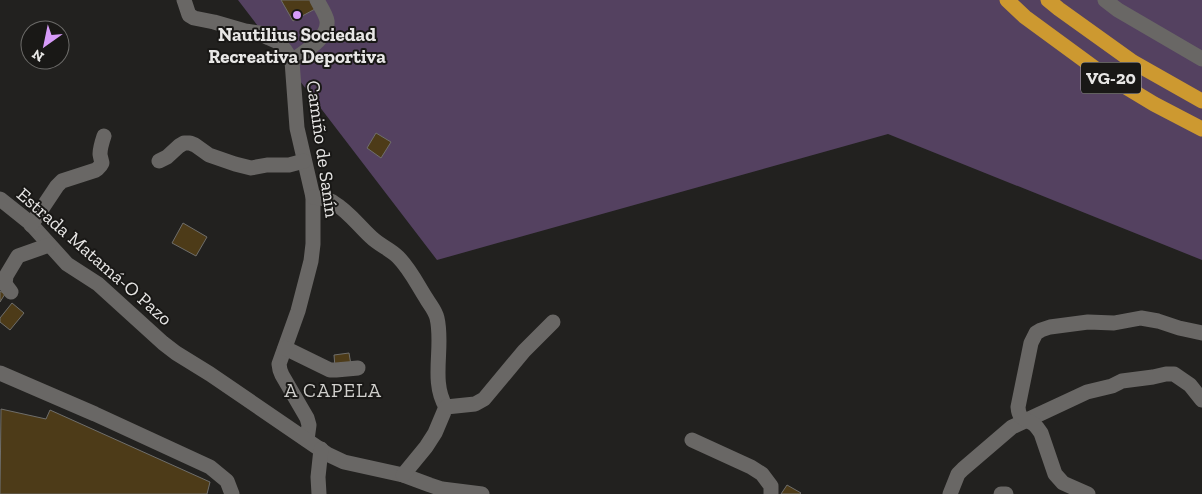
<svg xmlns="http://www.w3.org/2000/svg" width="1202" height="494" font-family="'Zilla Slab',serif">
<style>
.green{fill:#544160}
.building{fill:#4d3b18;stroke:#6f6e6b}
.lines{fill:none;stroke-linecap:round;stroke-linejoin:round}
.minor{stroke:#696765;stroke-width:15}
.highway{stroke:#cd9930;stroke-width:15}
.poi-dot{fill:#d79bf9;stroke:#191816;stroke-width:2}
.labels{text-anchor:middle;stroke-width:4;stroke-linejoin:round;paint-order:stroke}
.shield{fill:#191816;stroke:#aaa9a8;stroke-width:1}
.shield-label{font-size:18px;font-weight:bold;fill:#e8e7e6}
.poi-label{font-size:19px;font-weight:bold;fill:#e8e7e6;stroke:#191816}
.street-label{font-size:19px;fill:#e8e7e6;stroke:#191816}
.neighbourhood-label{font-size:20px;letter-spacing:1px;fill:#d0cfcc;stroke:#191816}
</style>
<rect width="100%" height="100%" fill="#22211f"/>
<!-- green -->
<path class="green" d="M238,0H1202V260L888,134L437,260Z"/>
<!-- building -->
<g class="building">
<path d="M281,0H311L315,9L293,21Z"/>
<path d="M376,133L391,142L381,158L367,148Z"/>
<path d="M183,223L207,237L196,256L172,243Z"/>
<path d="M0,291L5,294L0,302Z"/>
<path d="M12,303L24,313L10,330L0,322V318Z"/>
<path d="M349,353L351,365L335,367L334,355Z"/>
<path d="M1,409L46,419L50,410L210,482L207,494H0Z"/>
<path d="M787,485L801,493L800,494H781Z"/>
</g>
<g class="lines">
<!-- minor -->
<g class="minor">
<path d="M184,0L189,15L194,18L214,22L245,31L259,33L269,38L278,42L285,50L292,61L297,128L313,197V244L311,261L298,311L279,364L280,370L282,375L307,418L309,425L307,440"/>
<path d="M1105,0L1118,10L1202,59"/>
<path d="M292,61C304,52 329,38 327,21C326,14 320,6 317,0"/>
<path d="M159,161L167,157L179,146L184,143H190L195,145L209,155L235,164L251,168L267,165H289L304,161"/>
<path d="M313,197C320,198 328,198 334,203C348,211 359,226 371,237C379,245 390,249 398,257C410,269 417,284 426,298C430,305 435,310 437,318C444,347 430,381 446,407"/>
<path d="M0,199L29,222L67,264L98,284L163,343L176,353L210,374L327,454L344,462L403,475L430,485L442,489L482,494"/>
<path d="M31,225L57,186L62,181L96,170C98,168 101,166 102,163C102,163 100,155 100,154C100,148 102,142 104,136"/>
<path d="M11,292L5,284L6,276L18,256L49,245"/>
<path d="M285,348L330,370H336L358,368"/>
<path d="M0,373L95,414L210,467L227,481L232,494"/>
<path d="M692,440L751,467L762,474L771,486V494"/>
<path d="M403,475L426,447L435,433L446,407L475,404L484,399L524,351L553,322"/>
<path d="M319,494L318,477L321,449"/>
<path d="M950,494L958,474L963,469L1012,427L1087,392L1112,386L1122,381L1153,377L1166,374H1174L1190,385L1202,400"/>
<path d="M1001,494H1006"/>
<path d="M1088,494L1063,483L1055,474L1041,433C1038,429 1036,425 1032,423C1023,418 1019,419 1018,407L1031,343L1036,333L1041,330L1050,327L1088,322L1114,323L1141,318L1158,321L1179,328L1202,333"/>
</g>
<!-- highway -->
<g class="highway">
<path d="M1007,0L1025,17L1096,69L1154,104L1202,129"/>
<path d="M1048,0L1059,9L1133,62L1202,101"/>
</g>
</g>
<!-- markers -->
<circle class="poi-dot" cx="297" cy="15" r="5"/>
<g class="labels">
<!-- shield labels -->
<rect class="shield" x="1081" y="62.5" width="60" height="31" rx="4"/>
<g class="shield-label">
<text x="1111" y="84">VG-20</text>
</g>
<!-- poi labels -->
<g class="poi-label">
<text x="297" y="41">Nautilius Sociedad<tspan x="297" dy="22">Recreativa Deportiva</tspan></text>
</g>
<!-- street labels -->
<g class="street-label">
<text transform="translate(323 149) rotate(82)" y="7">Camiño de Sanín</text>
<text transform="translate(95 256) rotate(41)" y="7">Estrada Matamá-O Pazo</text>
</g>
<!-- neighbourhood labels -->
<g class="neighbourhood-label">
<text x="333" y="397">A CAPELA</text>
</g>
</g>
<!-- north arrow -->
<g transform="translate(45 45) rotate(213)"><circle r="24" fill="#191816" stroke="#6c6b69"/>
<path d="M0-4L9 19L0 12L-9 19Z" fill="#d79bf9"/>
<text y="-8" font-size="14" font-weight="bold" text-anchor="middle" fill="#e8e7e6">N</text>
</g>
</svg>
